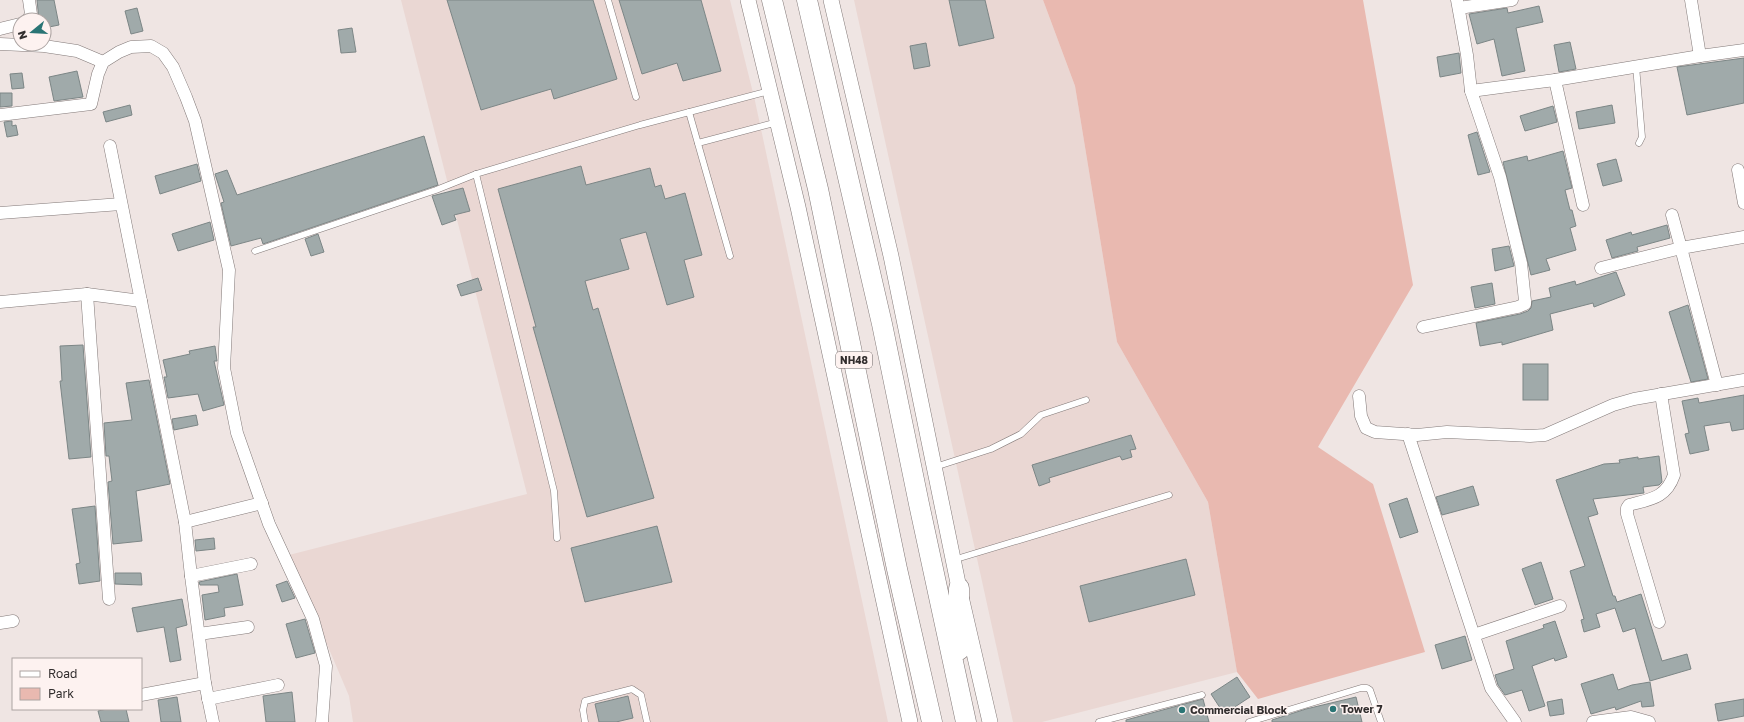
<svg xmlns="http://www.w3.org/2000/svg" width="1744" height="722" font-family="'Golos Text',sans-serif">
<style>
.built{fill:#ead7d3}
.green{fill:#e9b9b0}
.building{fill:#a0aaaa;stroke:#7c8686}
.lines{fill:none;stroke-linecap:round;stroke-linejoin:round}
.service-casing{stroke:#827978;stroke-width:7}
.minor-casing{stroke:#827978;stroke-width:13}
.tertiary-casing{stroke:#827978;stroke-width:16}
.trunk-casing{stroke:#827978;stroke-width:21}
.service{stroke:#fff;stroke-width:6}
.minor{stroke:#fff;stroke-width:12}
.tertiary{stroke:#fff;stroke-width:15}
.trunk{stroke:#fff;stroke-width:20}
.poi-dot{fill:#2a7575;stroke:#fdf2f0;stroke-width:1.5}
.labels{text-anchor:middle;stroke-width:3;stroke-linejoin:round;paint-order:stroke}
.shield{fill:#fdf2f0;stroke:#6f6968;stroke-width:1}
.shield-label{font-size:10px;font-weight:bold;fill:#322e2e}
.poi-label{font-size:11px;font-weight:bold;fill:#322e2e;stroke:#fdf2f0;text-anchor:start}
</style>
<rect width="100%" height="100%" fill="#efe5e3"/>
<!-- built -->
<g class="built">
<path d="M401,0H730L755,101L888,722H353L349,696L289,555L527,494Z"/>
<path d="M854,0H1043L1075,86L1117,342L1208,502L1237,672L1042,722H1013Z"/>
</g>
<!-- green -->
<path class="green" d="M1043,0H1363L1413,285L1318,447L1373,484L1425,652L1258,699L1237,672L1208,502L1117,342L1075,86Z"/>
<!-- building -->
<g class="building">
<path d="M37,0H54L59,25L44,28V20H39Z"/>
<path d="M447,0H593L617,79L554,99L551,89L481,110Z"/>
<path d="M619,0H701L721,71L683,81L677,63L642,74Z"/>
<path d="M949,0H985L994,38L959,46Z"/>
<path d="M1539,6L1543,22L1516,28L1525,71L1502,76L1494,39L1477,44L1469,14L1507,8L1508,13Z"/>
<path d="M137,8L143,31L131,34L125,11Z"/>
<path d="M352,28L356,52L341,53L338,30Z"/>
<path d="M1570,42L1576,69L1559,72L1554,45Z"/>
<path d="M926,43L930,66L914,69L910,46Z"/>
<path d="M1459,53L1461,73L1440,77L1437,57Z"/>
<path d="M1744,58V103L1687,115L1677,67Z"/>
<path d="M77,71L83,97L54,101L49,77Z"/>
<path d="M22,73L24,88L12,89L10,74Z"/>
<path d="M0,93H12V106L0,107Z"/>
<path d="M130,105L132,115L106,122L103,112Z"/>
<path d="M1612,105L1615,123L1579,129L1576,112Z"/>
<path d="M1553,106L1557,122L1525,131L1520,116Z"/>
<path d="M12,121V126L16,125L18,135L7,137L4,122Z"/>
<path d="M1477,132L1490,172L1478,175L1468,135Z"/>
<path d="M424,136L438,185L263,244L261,238L231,246L221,203L224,202L215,174L227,170L237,195Z"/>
<path d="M1563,151L1572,188L1565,190L1570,210H1572L1576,226L1570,228L1576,250L1546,259L1550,270L1531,275L1503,162L1527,156L1528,161Z"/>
<path d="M1616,159L1622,181L1603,186L1597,164Z"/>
<path d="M197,164L201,181L160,194L155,176Z"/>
<path d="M581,166L586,185L650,168L655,187L661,185L665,199L685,193L702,255L684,260L694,297L667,305L646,232L620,239L629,269L585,281L593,310L598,308L654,498L587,517L533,327H536L498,189Z"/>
<path d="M463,188L470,211L454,215L456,220L442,225L432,196Z"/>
<path d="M210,222L214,240L178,251L172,234Z"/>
<path d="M1667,225L1670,238L1637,247L1638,251L1612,258L1606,240L1631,232L1632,235Z"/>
<path d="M318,234L324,252L311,256L305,239Z"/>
<path d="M1509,246L1514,266L1495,271L1492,249Z"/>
<path d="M1616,272L1625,295L1594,307L1593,303L1550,314L1553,330L1502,345V342L1480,346L1476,323L1520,314L1528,311L1531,308L1532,301L1551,297L1549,288L1575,281L1576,285Z"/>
<path d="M478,278L482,290L461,296L457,285Z"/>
<path d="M1492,283L1495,304L1475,308L1471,287Z"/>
<path d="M1688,305L1708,379L1691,382L1669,312Z"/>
<path d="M83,345L91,457L69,459L60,381H62L60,346Z"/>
<path d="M215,346L217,361H214L224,405L203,411L198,394L168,398L164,377H167L163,360L190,354L189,351Z"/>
<rect x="1523" y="364" width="25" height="36"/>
<path d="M149,380L170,484L136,491L142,541L113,544L108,482L112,481L109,456H106L104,423L132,420L126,383Z"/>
<path d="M1744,395V429L1732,431L1730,422L1704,426L1709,450L1690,454L1685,434L1689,433L1682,401L1698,398L1699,403Z"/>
<path d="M196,415L198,425L174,430L172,419Z"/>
<path d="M1131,435L1136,449L1130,450L1132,457L1122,460L1120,456L1049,478L1050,482L1039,486L1032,465Z"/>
<path d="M1659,456L1662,482L1659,485L1643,487L1644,493L1593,499L1598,514L1588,517L1613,596H1615L1617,602L1641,594L1662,661L1687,654L1691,669L1650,681L1635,628L1623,632L1615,608L1596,614L1600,627L1584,632L1581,620L1584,619L1570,571L1585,566L1556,480L1604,464L1620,463L1619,460L1638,457V459Z"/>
<path d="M1473,486L1479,505L1442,515L1436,497Z"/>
<path d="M1407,498L1418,532L1400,538L1389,504Z"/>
<path d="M95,506L100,581L79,584L76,564L80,563L72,509Z"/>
<path d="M657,526L672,582L585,602L571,548Z"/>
<path d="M214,538L215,549L196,551L195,540Z"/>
<path d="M1186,559L1195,595L1089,622L1080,586Z"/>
<path d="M1541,562L1553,599L1535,605L1522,569Z"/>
<path d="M115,573H141L142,585L115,584Z"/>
<path d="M237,574L243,605L224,608L225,616L205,620L202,595L219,592L218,585H200L199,582Z"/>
<path d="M287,581L295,598L282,602L276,585Z"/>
<path d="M182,599L187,625L176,628L181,660L170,662L164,627L137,632L132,608Z"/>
<path d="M305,619L315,653L296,658L286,624Z"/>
<path d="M1555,621L1567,657L1555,661L1554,658L1532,666L1545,706L1529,711L1522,690L1505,695L1498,685L1495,675L1514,669L1506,641L1544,628L1543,625Z"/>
<path d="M1465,636L1472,660L1442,669L1435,645Z"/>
<path d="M1613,674L1618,690L1632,685L1650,682L1654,706L1642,707L1641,701L1616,710L1615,707L1591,714L1581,684Z"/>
<path d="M1237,677L1250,697L1224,714L1211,694Z"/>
<path d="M292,692L295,722H266L263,696Z"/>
<path d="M628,696L633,718L616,722H599L595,704Z"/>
<path d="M177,697L181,722H161L158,700Z"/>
<path d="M1356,697L1362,722H1272V720L1306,709Z"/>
<path d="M1203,699L1209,722H1126V720Z"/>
<path d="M1562,699L1564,714L1550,716L1547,702Z"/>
<path d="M1744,699V716L1718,721L1715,704Z"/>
<path d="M107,709H126L129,722H101L98,711Z"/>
</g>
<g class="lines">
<!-- service casing -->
<g class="service-casing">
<g id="service">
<path d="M608,0L636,97"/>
<path d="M1636,66L1642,137L1639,143"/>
<path d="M689,112L730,256"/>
<path d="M698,143L778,122"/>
<path d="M476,174L554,491L557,538"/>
<path d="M255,251L436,190L476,174L640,125L769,91"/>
<path d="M935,467L991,449L1021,434L1041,415L1086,400"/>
<path d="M953,560L1169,495"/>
<path d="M585,722L583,710L585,701L632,689L641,695L647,722"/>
<path d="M1099,722L1202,695"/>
<path d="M1249,722L1361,688H1367L1370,690L1381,722"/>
</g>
</g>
<!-- minor casing -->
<g class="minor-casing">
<g id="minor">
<path d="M1691,0L1700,56"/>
<path d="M1459,8L1512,0"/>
<path d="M28,20L31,14L29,0"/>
<path d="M0,29L20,24"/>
<path d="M0,44L44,46L77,51L103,62"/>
<path d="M1471,91L1555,80"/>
<path d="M0,115L91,104L98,74L103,62L119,52L131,47L151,46L163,53L173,67L186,97L195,121L229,270L224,368L237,433L269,524L313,619L326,666L322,722"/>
<path d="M110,146L141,301"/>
<path d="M1738,170L1744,203"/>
<path d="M1583,205L1555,80L1700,56L1744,50"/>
<path d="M0,213L121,204"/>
<path d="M1601,268L1681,248L1672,215"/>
<path d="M87,294L109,599"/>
<path d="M0,302L87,294L141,301L185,522L191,576L205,683L213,722"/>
<path d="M1423,327L1518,307L1525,304V301L1521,263L1500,177L1471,91L1467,55L1457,0"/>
<path d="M1717,385L1681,248L1744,237"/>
<path d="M1359,396L1361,416L1366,428L1375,432L1417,435L1447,432L1530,436L1545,435L1613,405L1634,399L1744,380"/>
<path d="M1408,434L1491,688L1515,722"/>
<path d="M185,522L262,503"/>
<path d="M191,576L251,564"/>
<path d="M1659,622L1627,514V508L1629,505C1651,499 1666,498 1674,475L1661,394"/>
<path d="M0,623L13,621"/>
<path d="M199,634L248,627"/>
<path d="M1474,635L1560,606"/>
<path d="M141,695L205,683"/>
<path d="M208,699L278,685"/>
<path d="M1593,722L1631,717L1649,722"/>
</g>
</g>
<!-- tertiary casing -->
<g class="tertiary-casing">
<g id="tertiary">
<path d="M748,0L798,207L910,722"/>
<path d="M831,0L891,256L959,588L990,722"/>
</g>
</g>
<!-- trunk casing -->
<g class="trunk-casing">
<g id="trunk">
<path d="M772,0L818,189L897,569L932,722"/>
<path d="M807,0L882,324L919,504L966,722"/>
<path d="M959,650V588"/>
</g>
</g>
<!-- service -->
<use href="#service" class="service"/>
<!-- minor -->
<use href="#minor" class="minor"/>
<!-- tertiary -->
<use href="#tertiary" class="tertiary"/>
<!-- trunk -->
<use href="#trunk" class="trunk"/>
</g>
<!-- markers -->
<g class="poi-dot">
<circle cx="1333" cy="709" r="4"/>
<circle cx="1182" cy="710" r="4"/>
</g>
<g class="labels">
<!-- shield labels -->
<rect class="shield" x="836" y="352" width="36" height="16" rx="3"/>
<g class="shield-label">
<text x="854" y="364">NH48</text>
</g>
<!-- poi labels -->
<g class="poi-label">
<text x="1341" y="713">Tower 7</text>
<text x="1190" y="714">Commercial Block</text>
</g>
</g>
<!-- legend -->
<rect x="12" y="658" width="130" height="52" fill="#fdf2f0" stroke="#aca4a2"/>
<rect x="20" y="671" width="20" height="6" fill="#ffffff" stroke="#aca4a2"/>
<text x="48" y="678" font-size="12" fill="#322e2e">Road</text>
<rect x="20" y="688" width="20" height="12" fill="#e9b9b0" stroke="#aca4a2"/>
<text x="48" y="698" font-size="12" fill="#322e2e">Park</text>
<!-- north arrow -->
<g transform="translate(32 32) rotate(252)"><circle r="19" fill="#fdf2f0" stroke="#aca4a2"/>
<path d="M0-3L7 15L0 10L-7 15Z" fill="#2a7575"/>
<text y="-6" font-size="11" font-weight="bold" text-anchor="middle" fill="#322e2e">N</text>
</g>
</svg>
